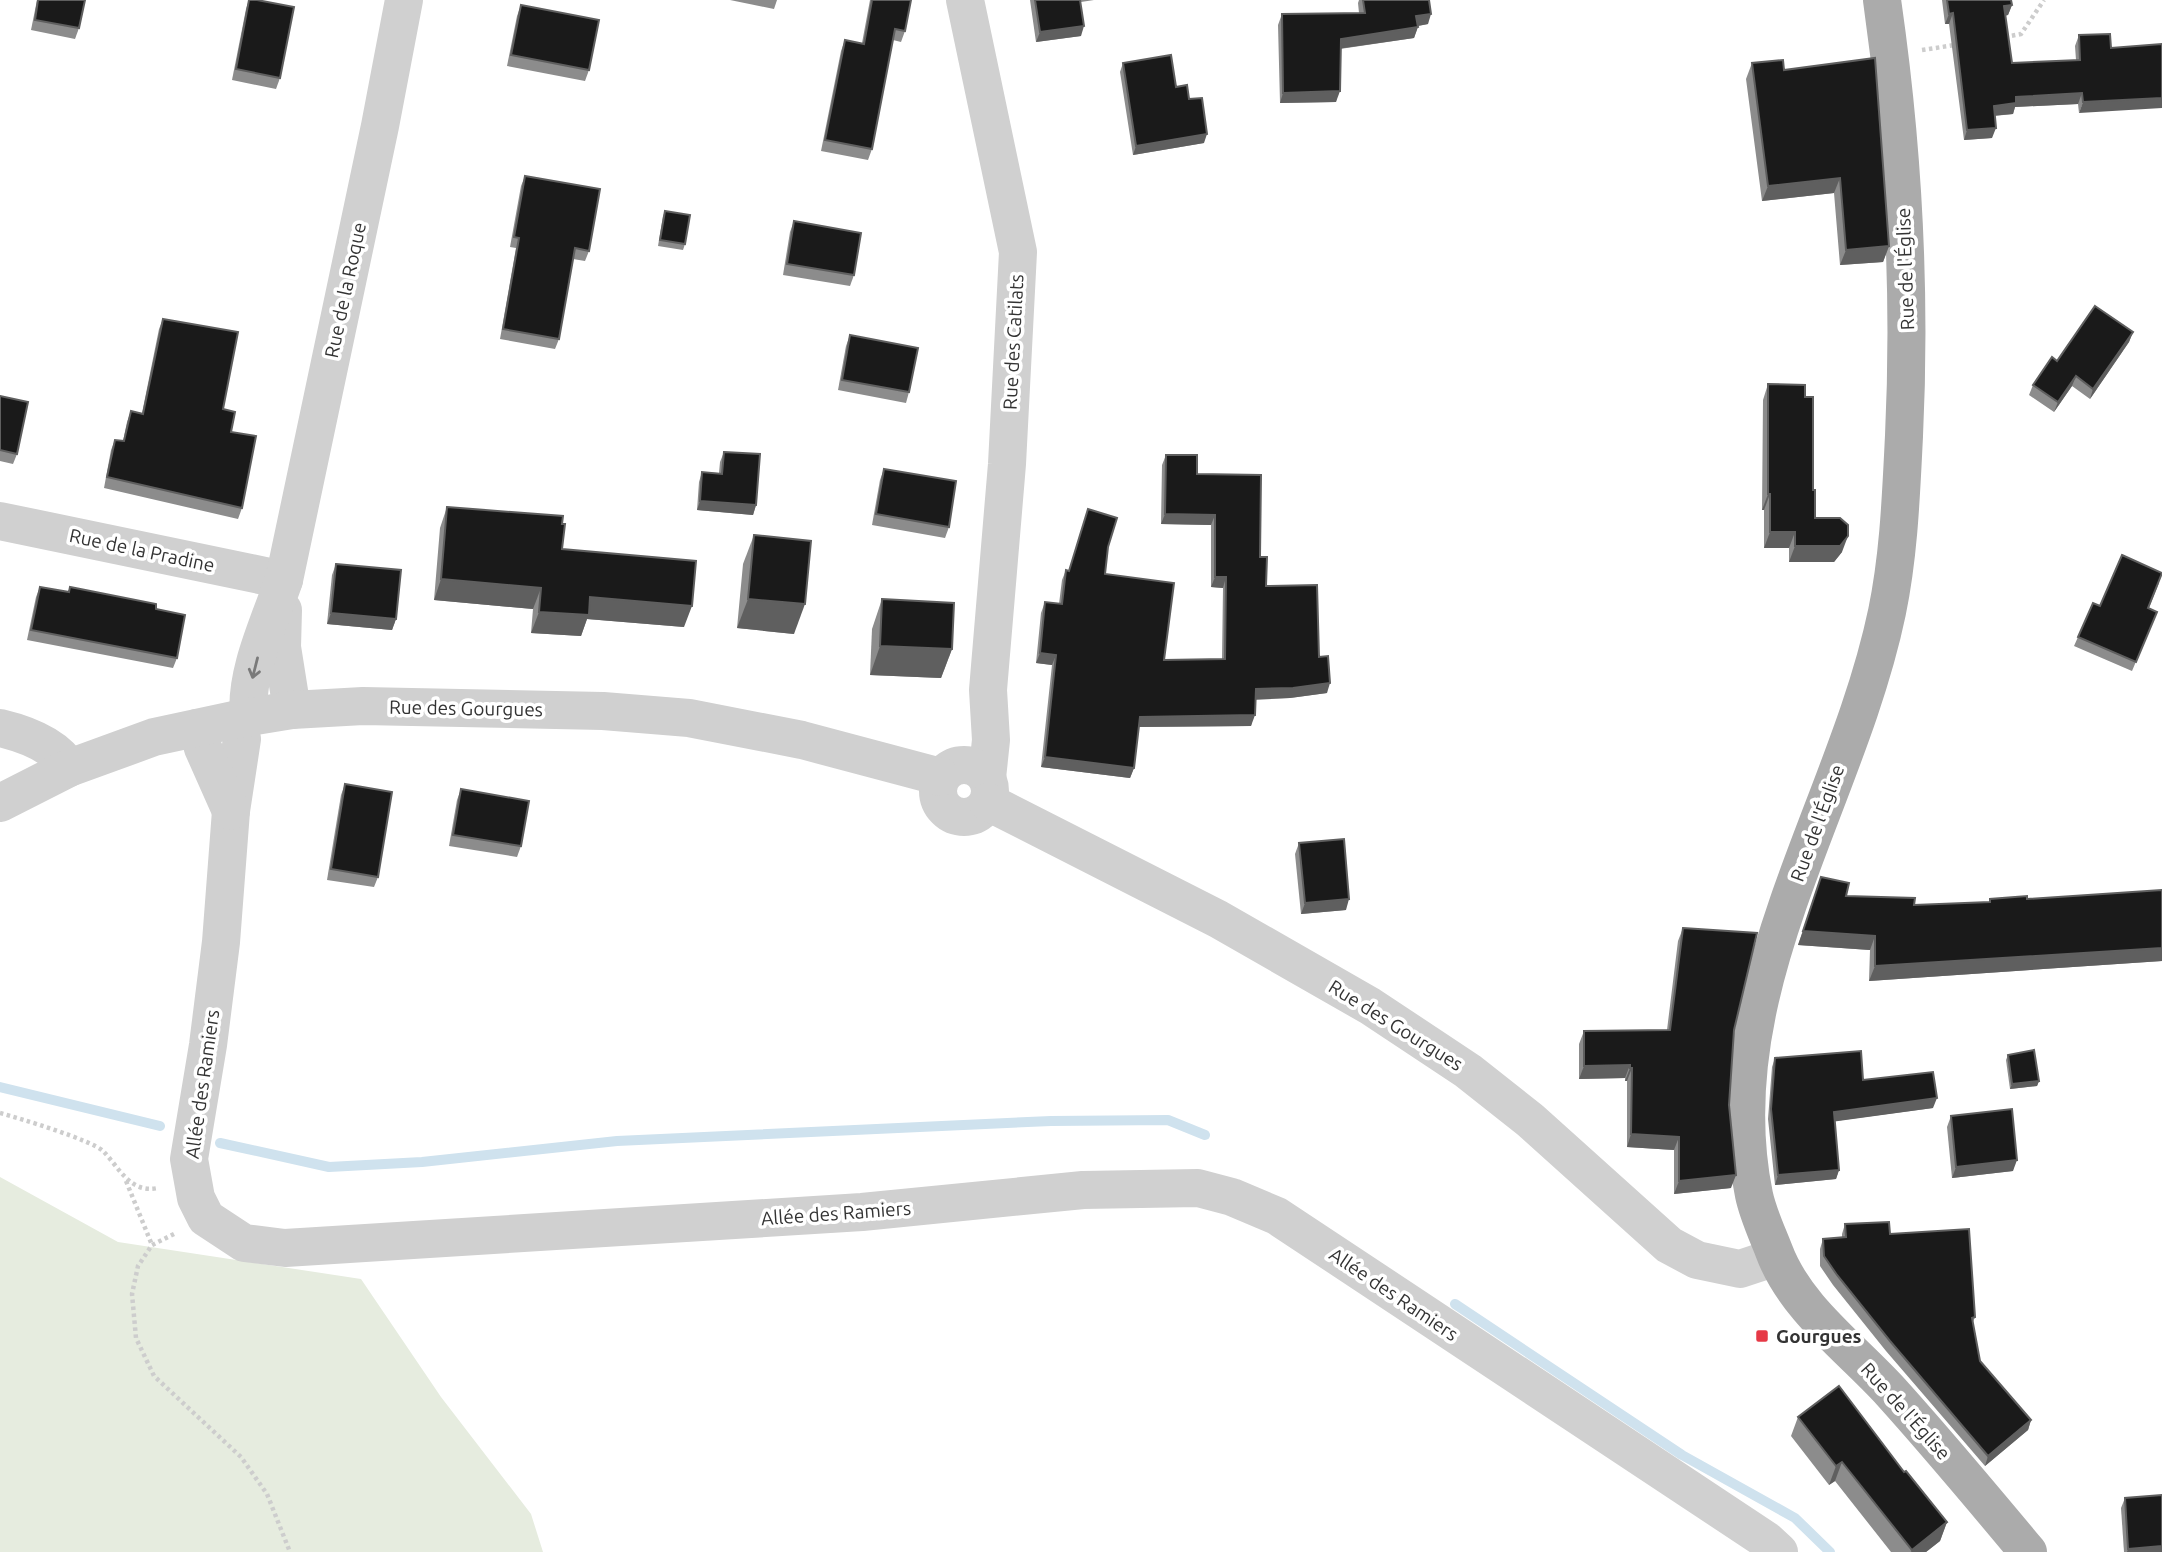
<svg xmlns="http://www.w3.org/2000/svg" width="2162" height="1552" font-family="Ubuntu,sans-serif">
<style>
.green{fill:#e6ecdf}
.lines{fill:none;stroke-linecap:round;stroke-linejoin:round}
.stream{stroke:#cfe2ee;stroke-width:10}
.path{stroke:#cdcdcd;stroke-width:4.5;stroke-dasharray:3.5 3.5;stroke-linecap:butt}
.minor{stroke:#d0d0d0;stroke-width:38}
.major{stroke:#ababab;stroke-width:38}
.wall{fill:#8c8c8c}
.shaded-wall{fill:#5f5f5f}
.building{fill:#1a1a1a;stroke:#5f5f5f;stroke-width:2}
.oneway{stroke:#7a7a7a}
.poi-dot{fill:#e63946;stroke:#fff;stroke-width:2.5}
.labels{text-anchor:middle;stroke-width:7;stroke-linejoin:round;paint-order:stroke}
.street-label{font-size:19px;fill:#333;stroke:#fff}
.poi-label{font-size:19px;font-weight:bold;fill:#333;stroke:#fff;text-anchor:start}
</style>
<rect width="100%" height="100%" fill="#fff"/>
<!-- green -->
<path class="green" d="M0,1177L118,1242L361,1279L441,1397L531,1514L543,1552H0Z"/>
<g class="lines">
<!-- stream -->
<g class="stream">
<path d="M0,1087L160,1126"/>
<path d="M220,1143L329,1167L422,1162L617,1141L1051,1121L1168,1120L1205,1135"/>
<path d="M1455,1304L1682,1455L1795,1518L1830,1552"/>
</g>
<!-- path -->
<g class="path">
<path d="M2005,37L2021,34L2044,0"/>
<path d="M1922,50L1955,45"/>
<path d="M0,1113C19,1118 91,1140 103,1151C119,1167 130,1194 158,1188"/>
<path d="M126,1181L152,1245"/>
<path d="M174,1234L152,1245L138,1266L132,1294L136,1338L154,1376L241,1457L267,1494L290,1552"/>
</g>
<!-- minor -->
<g class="minor">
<path d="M965,0L1018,252L1007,464L988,690L991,740L987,778"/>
<path d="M0,521L284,580"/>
<path d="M283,610L282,647L292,710"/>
<path d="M249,717C244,674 270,621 284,580L380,126L404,0"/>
<path d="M238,719L242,739L231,811L221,942L208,1045L189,1159L196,1198L206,1218L244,1243L285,1248L862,1212L1083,1190L1198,1188L1232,1197L1277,1216L1766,1540L1779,1552"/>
<path d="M0,728C25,734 56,745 69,768"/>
<path d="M197,728L203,748L231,811"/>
<circle cx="964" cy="791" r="26"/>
<path d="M988,802L1218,919L1370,1006L1468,1071L1530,1120L1669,1245L1697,1260L1740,1269L1776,1257"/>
<path d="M0,803L69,768L154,737L238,719L292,710L363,706L603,711L689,718L802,740L941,777"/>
</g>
<!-- major -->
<path class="major" d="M1882,0C1903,145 1911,290 1904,436C1901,495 1899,554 1887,612C1847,804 1712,990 1754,1195C1758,1214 1767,1233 1774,1251C1795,1308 1851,1348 1891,1392C1938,1444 1983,1498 2028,1552"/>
</g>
<!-- wall -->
<g class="wall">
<path d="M37,0H85L79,28L75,39L31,30Z"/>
<path d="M249,0L280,78L276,89L232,80L246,9Z"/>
<path d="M730,0H777L774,9Z"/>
<path d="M870,0H911L905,31L901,42L893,40L872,149L868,160L821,151L841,51L845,40L862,43Z"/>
<path d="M1030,0H1094L1081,2V36L1036,42Z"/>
<path d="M1359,0H1429L1428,24L1418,26L1414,38L1340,49L1336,102L1280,103L1278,25L1282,14L1359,13L1358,3Z"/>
<path d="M1942,0H2011L2012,5L2008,15L2005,16L2012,63L2076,60L2075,46L2079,35L2110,34L2079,113L2078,104L2015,107L2013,114L1994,116L1992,138L1964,140L1949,24H1945Z"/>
<path d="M521,5L589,70L585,81L507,66L517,16Z"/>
<path d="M1123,63L1176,87L1189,99L1204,143L1133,155L1120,72Z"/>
<path d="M1752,63L1784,70L1889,246L1883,262L1840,265L1834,193L1762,201L1746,79Z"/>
<path d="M525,176L589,251L585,261L573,259L559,339L555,349L500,339L516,248L510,247L521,186Z"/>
<path d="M665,211L685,244L683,250L658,246L663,216Z"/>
<path d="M794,221L854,275L850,286L783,275L790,232Z"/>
<path d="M163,319L223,409L231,432L242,508L238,519L104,488L111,450L115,440L123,441L127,422L131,411L142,413L159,329Z"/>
<path d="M2133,332L2129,342L2090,399L2072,386L2054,412L2029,395L2033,385L2057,361Z"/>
<path d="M850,335L909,392L906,403L838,390L846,346Z"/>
<path d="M1768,384L1805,397L1815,518L1842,552L1834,562H1789V548H1764V510H1762L1763,400Z"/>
<path d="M0,396L17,454L13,464L0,461Z"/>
<path d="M724,452L756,505L753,515L697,510L699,482L702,472L719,473L720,462Z"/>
<path d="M1166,455L1197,474L1260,557L1266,586L1319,657L1327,693L1290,698L1256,699L1251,726L1139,727L1134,768L1130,778L1041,767L1052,665L1036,663L1041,613L1045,602L1059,604L1062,580L1066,570L1069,571L1088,509L1108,547L1105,574L1164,660L1222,659L1223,588L1211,587V525L1161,524L1162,465Z"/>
<path d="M884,469L949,527L945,538L872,525L880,480Z"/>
<path d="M447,507L562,524V549L684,627L587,619L581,636L531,633L533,609L434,600L440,528Z"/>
<path d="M754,535L794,634L737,628L743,564Z"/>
<path d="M336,564L396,619L392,630L327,624L332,575Z"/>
<path d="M2159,583L2149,608L2157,612L2132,671L2074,646L2078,637L2100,606Z"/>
<path d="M40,587L68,592L70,587L156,609L177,658L173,668L27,640L36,597Z"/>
<path d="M882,599L952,649L941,678L870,675L872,629Z"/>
<path d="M345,784L378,877L374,887L327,880L341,795Z"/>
<path d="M461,789L521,846L517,857L449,846L457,800Z"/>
<path d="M1299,843L1346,910L1301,914L1295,854Z"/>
<path d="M2162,890V961L1869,981L1870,950L1798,945L1816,891L1846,896L1914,905L1989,902L1990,899H2027Z"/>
<path d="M1683,928L1734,1030L1729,1105L1731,1188L1674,1194V1150L1627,1147V1081H1625V1078L1579,1079V1044L1584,1031L1667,1030L1678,941Z"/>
<path d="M2008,1055L2039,1081L2037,1086L2010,1089L2006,1060Z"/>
<path d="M1775,1058L1863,1080L1933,1108L1835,1121L1839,1170L1836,1179L1775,1185L1768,1119L1772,1067Z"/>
<path d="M1951,1116L2013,1171L1952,1178L1947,1127Z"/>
<path d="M1845,1224L1890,1234L1975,1317L1973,1322L1980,1361L2031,1420L2028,1430L1985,1466L1886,1351L1833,1285L1820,1266V1249L1823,1239L1842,1237V1234Z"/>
<path d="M1798,1417L1947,1522L1940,1541L1926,1552H1891L1835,1481L1829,1485L1791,1436Z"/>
<path d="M2125,1498L2162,1552H2124L2121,1508Z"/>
</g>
<!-- shaded-wall -->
<g class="shaded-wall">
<path d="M2012,5L2008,15L2000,16L2004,6Z"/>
<path d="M1953,13L1949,24H1945L1949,14Z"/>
<path d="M1431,14L1428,24L1412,27L1416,16Z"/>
<path d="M1084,26L1081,36L1036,42L1040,32Z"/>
<path d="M1418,27L1414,38L1337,49L1341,39Z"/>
<path d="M1340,91L1336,102L1280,103L1283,93Z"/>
<path d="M2082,93L2078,104L2015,107L2013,114L1990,116L1994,106L2016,97Z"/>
<path d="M2162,98V108L2079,113L2083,102Z"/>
<path d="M1996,128L1992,138L1964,140L1967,130Z"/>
<path d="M1207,134L1204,143L1133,155L1136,146Z"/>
<path d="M1840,178L1834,193L1762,201L1768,186Z"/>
<path d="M1889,246L1883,262L1840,265L1846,250Z"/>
<path d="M2133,332L2129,342L2090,399L2093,389Z"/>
<path d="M2076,376L2072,386L2054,412L2058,402Z"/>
<path d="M1768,494H1770L1764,510H1762Z"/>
<path d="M700,501L756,505L753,515L697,510Z"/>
<path d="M1165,514L1215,515L1211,525L1161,524Z"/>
<path d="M1770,532H1795L1789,548H1764Z"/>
<path d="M1848,536L1842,552L1834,562H1789L1795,546Z"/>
<path d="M1215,577H1226L1223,588L1211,587Z"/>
<path d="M441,579L541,588L533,609L434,600Z"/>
<path d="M590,597L692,606L684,627L587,619L581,636L531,633L539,612Z"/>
<path d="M748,599L805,604L794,634L737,628Z"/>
<path d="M331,613L396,619L392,630L327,624Z"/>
<path d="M880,646L952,649L941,678L870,675Z"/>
<path d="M1040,653L1056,655L1052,665L1036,663Z"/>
<path d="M1330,683L1327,693L1290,698L1252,700L1256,689Z"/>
<path d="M1255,715L1251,726L1137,727L1140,717Z"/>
<path d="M1045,757L1134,768L1130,778L1041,767Z"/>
<path d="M1349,899L1346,910L1301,914L1305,903Z"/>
<path d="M1803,931L1875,936L1870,950L1798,945Z"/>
<path d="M2162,948V961L1869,981L1875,966Z"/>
<path d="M1630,1065L1625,1078L1579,1079L1584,1066Z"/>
<path d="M1630,1068H1632L1627,1081H1625Z"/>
<path d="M2039,1081L2037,1086L2010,1089L2012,1084Z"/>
<path d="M1937,1098L1933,1108L1831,1122L1834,1112Z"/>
<path d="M1631,1134L1679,1137L1674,1150L1627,1147Z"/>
<path d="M2017,1160L2013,1171L1952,1178L1956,1167Z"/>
<path d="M1839,1170L1836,1179L1775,1185L1778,1175Z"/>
<path d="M1736,1175L1731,1188L1674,1194L1679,1181Z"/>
<path d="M2031,1420L2028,1430L1985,1466L1988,1456Z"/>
<path d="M1842,1462L1835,1481L1829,1485L1836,1466Z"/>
<path d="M1947,1522L1940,1541L1926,1552H1911L1912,1550Z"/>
<path d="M2162,1546V1552H2127L2128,1549Z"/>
</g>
<!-- building -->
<g class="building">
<path d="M38,0H85L79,28L35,20Z"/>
<path d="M249,0H257L294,7L280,78L236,69Z"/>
<path d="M872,0H911L905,31L895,29L872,149L825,140L845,40L864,44Z"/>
<path d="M1035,0H1080L1084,26L1040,32Z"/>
<path d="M1363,0H1429L1431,14L1416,16L1418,27L1341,39L1340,91L1283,93L1282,14L1365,13Z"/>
<path d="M1947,0H2011L2012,5L2004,6L2012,63L2080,60L2079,35L2110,34L2111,48L2162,44V98L2083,102L2082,93L2016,97V103L1994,106L1996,128L1967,130L1953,13L1949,14Z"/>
<path d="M521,5L599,20L589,70L511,55Z"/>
<path d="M1171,55L1176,87L1187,85L1189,99L1202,98L1207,134L1136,146L1123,63Z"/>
<path d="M1875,58L1889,246L1846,250L1840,178L1768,186L1752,63L1783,60L1784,70Z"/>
<path d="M525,176L600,189L589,251L575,248L559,339L503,329L519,238L514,237Z"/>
<path d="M665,211L690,215L685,244L660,240Z"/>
<path d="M794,221L861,233L854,275L787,264Z"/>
<path d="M2095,306L2133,332L2093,389L2076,376L2058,402L2033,385L2052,357L2057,361Z"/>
<path d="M163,319L238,332L223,409L235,412L231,432L256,436L242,508L107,477L115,440L124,441L131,411L143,414Z"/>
<path d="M850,335L918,348L909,392L842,380Z"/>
<path d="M1768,384L1805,385V397H1813V490H1815V518H1840L1848,525V536L1840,546H1795V532H1770V494H1768Z"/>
<path d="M0,396L28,402L17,454L0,450Z"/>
<path d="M724,452L760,454L756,505L700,501L702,472L722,474Z"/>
<path d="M1166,455H1197V474L1261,475L1260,557H1267L1266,586L1317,585L1319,657L1328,656L1330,683L1293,688L1256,689L1255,715L1140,717L1134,768L1045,757L1056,655L1040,653L1045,602L1062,604L1066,570L1069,571L1088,509L1117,518L1108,547L1105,574L1174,583L1164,660L1225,659L1226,577H1215V515L1165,514Z"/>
<path d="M884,469L956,481L949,527L876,514Z"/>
<path d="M447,507L563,516L562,524H565L562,549L696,561L692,606L590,597L589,615L539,612L541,588L441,579Z"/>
<path d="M754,535L811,541L805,604L748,599Z"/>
<path d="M2122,555L2162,573L2148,608L2157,612L2136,662L2078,637L2093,603L2100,606Z"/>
<path d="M336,564L401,570L396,619L331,613Z"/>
<path d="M40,587L69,592L70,587L156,604V609L185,615L177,658L31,630Z"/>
<path d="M882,599L954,603L952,649L880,646Z"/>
<path d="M345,784L392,792L378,877L331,869Z"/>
<path d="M461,789L529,801L521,846L453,835Z"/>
<path d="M1344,839L1349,899L1305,903L1299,843Z"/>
<path d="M1821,877L1849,883L1846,896L1915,898L1914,905L1990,902V899L2027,896V899L2162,890V948L1875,966V936L1803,931Z"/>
<path d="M1683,928L1757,933L1734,1030L1729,1105L1736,1175L1679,1181V1137L1631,1134L1632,1068H1630V1065L1584,1066V1031L1670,1030Z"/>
<path d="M2034,1050L2039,1081L2012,1084L2008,1055Z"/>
<path d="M1861,1051L1863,1080L1933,1072L1937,1098L1834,1112L1839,1170L1778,1175L1771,1109L1775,1058Z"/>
<path d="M2012,1109L2017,1160L1956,1167L1951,1116Z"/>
<path d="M1889,1222L1890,1234L1969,1229L1975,1317L1972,1318L1980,1361L2031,1420L1988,1456L1890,1341L1837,1275L1824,1256L1823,1239L1846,1237L1845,1224Z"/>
<path d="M1839,1386L1904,1472L1906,1471L1947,1522L1912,1550L1842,1462L1836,1466L1798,1417Z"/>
<path d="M2162,1495V1546L2128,1549L2125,1498Z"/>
</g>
<!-- one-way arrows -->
<defs><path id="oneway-shaft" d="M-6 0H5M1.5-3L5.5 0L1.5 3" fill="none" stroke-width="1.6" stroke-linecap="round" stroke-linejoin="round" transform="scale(1.75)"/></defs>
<use class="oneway" href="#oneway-shaft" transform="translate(255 668) rotate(104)"/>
<!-- markers -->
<rect class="poi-dot" x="1755" y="1329" width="14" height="14" rx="3.5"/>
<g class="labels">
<!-- street labels -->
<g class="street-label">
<text transform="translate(1905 269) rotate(-92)" y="7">Rue de l'Église</text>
<text transform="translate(345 290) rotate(-78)" y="7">Rue de la Roque</text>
<text transform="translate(1013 342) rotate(-87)" y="7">Rue des Catilats</text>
<text transform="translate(142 550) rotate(12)" y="7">Rue de la Pradine</text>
<text transform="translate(466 708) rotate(1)" y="7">Rue des Gourgues</text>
<text transform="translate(1817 823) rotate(-70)" y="7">Rue de l'Église</text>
<text transform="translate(1396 1025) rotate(32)" y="7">Rue des Gourgues</text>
<text transform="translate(202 1084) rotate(-82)" y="7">Allée des Ramiers</text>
<text transform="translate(836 1213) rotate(-4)" y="7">Allée des Ramiers</text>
<text transform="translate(1394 1294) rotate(34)" y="7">Allée des Ramiers</text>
<text transform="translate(1906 1411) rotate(48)" y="7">Rue de l'Église</text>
</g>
<!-- poi labels -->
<g class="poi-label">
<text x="1776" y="1343">Gourgues</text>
</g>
</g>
</svg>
